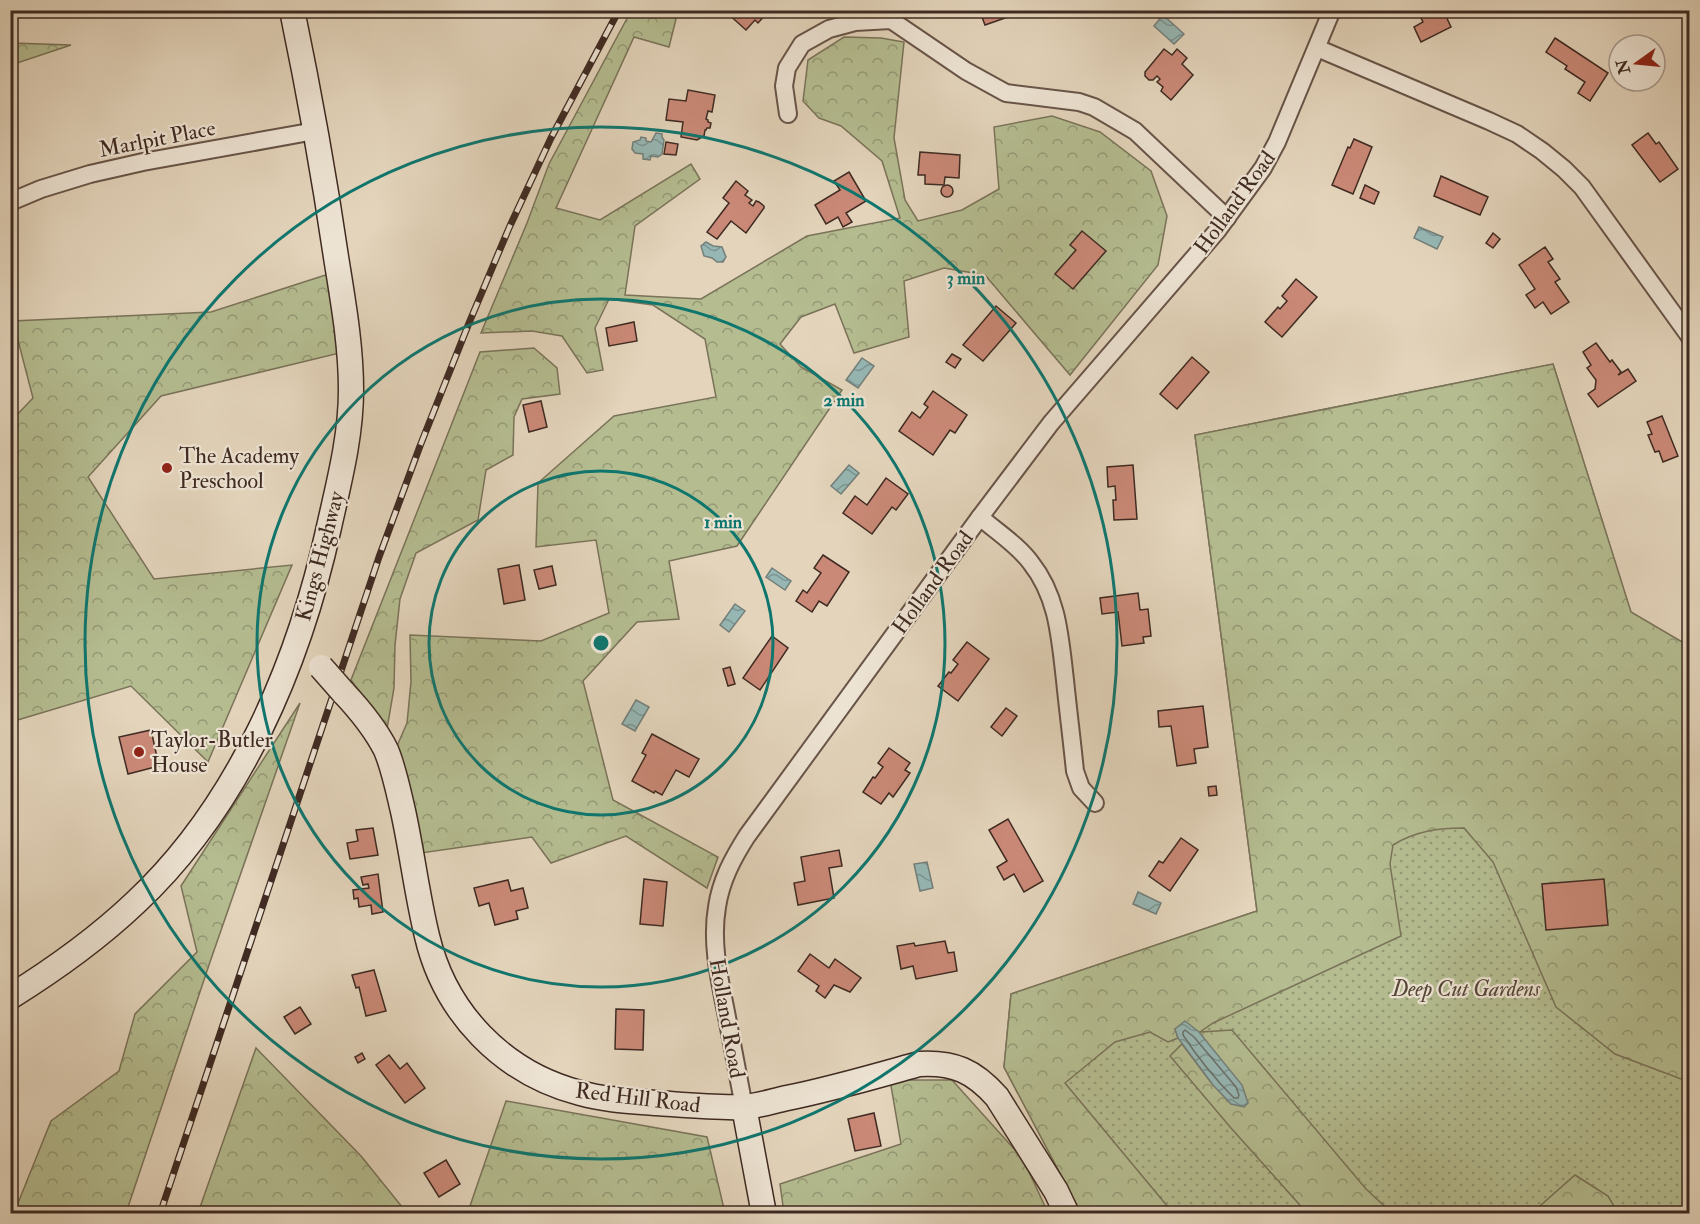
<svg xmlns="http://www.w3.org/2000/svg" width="1700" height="1224" font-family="'IM FELL Double Pica',serif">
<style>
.grass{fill:url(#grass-dots);stroke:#7a7359;stroke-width:1.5}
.forest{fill:url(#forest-crowns);stroke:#7a7359;stroke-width:1.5}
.water{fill:url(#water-waves);stroke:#737f7a;stroke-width:1.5}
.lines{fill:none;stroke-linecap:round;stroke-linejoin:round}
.shore{stroke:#6a706b;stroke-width:1.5}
.building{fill:#ca8977;stroke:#3f2a22;stroke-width:1.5}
.street-casing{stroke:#685448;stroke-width:20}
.secondary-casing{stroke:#3f2a22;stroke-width:27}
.street{stroke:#ede3d3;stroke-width:16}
.secondary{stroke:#ede3d3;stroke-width:24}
.rail-casing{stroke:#3f2a22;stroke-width:7}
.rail{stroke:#ede3d3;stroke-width:4.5;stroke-dasharray:14;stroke-linecap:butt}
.secondary-bridge-casing{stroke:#3f2a22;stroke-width:27;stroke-linecap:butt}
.secondary-bridge{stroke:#ede3d3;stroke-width:24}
.ring{fill:none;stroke:#0f766e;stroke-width:3}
.poi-dot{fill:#8f2418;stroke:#ede3d3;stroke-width:2}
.labels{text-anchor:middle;stroke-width:4.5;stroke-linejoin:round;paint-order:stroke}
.street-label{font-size:22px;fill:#3f2a22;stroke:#ede3d3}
.poi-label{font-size:22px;fill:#3f2a22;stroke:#ede3d3;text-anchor:start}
.park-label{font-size:22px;font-style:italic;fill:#564738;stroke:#ede3d3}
.centre{fill:#0f766e;stroke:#ede3d3;stroke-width:3}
.ring-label{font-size:18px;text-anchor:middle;font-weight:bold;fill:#0f766e;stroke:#ede3d3;stroke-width:4.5;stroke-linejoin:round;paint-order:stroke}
</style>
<defs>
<pattern id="grass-dots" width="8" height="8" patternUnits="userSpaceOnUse" patternTransform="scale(1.5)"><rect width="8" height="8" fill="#b4bc90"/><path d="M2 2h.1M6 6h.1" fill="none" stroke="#949975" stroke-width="1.8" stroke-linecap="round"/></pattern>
<pattern id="forest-crowns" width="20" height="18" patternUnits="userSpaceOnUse" patternTransform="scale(1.5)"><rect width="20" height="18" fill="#b4bc90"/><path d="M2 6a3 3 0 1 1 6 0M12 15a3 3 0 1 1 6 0" fill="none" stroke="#949975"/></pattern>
<pattern id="water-waves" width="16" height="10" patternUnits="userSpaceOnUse" patternTransform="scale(1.5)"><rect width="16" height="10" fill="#96b7b4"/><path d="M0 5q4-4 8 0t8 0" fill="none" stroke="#7c9592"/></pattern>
</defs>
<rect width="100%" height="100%" fill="#e3d4bb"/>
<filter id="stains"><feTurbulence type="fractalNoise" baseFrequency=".00333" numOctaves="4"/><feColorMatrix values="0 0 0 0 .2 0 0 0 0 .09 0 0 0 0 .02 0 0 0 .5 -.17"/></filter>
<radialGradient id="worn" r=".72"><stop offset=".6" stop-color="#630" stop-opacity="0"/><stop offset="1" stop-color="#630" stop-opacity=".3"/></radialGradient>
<!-- grass -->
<path class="grass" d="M1553,364L1689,799V1213H1081L1004,1067L1011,994L1257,911L1195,435Z"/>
<!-- forest -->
<g class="forest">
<path d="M631,11H678L669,47L634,37L556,208L600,220L691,164L700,179L635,226L625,295L701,299L807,236L900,218L882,161L841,126L819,118L803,101L808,60L844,37L881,38L904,42L894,138L905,200L918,221L962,210L999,189L994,127L1052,116L1100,132L1151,171L1167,216L1158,265L1070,375L985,275L944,268L904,281L909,337L854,353L835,304L801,317L780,344L801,367L842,390L737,546L669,561L679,619L637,622L583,681L613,800L718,857L707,888L626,836L551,863L532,837L421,853L397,746L407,723L411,682L410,635L541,641L609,613L596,540L536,547L538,483L614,416L716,397L705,339L653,305L609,299L595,328L603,370L587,373L562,336L532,331L481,333L527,223L549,164Z"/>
<path d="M11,43L71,45L11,65Z"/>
<path d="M338,271L348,351L161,396L88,477L154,579L292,565L208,762L131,686L11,722V421L33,398L13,321L211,312Z"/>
<path d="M534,348L557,368L560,394L522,399L514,417L513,455L486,470L478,520L416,553L400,599L395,645L394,688L387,729L351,680L480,352Z"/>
<path d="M1553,364L1631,612L1689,646V1082L1615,1054L1556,1007L1493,862L1464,828C1439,828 1415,831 1393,845L1390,864L1401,936L1213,1023L1200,1032L1232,1030L1366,1189L1392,1213H1307L1231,1128L1170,1056L1182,1044L1213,1085L1214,1052L1199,1032L1175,1029L1178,1038L1168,1042L1150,1032L1115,1042L1065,1083L1173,1213H1081L1004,1067L1011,994L1257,911L1195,435Z"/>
<path d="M300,703L210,962L126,1213H14L51,1121L119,1071L135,1014L197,952L181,886Z"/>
<path d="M256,1048L361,1156L407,1213H198Z"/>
<path d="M890,1080H952L1023,1159L1048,1213H784L780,1184L901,1144Z"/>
<path d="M506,1101L707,1137L725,1213H460L470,1206Z"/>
<path d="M1575,1175L1608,1196L1618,1213H1532Z"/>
</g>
<!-- water -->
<g class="water">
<path d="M1163,15L1184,34L1174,44L1154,26Z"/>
<path d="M656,133L662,134V137L664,140L662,154L658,157L651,156L650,160L643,159V154L635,153L632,149L633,142L640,140L641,137L646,138V141L651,142Z"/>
<path d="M1419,227L1443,237L1437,249L1414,238Z"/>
<path d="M706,242L713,246L722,247L726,257L723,262H717L712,258L704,256L701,246Z"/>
<path d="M862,358L874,366L858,388L846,380Z"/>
<path d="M849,465L859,473L841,494L831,486Z"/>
<path d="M772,568L791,581L785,590L766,577Z"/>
<path d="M735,604L745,611L729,632L720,625Z"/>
<path d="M636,700L649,707L635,731L622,724Z"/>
<path d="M927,862L933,888L920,891L914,864Z"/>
<path d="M1138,892L1161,903L1156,914L1133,904Z"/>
<path d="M1185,1021L1199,1032L1242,1085L1248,1103L1244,1107L1231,1104L1213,1085L1178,1038L1175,1029Z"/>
</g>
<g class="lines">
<!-- shore -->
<path class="shore" d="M1185,1030L1194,1037L1236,1087L1239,1095L1238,1098H1234C1215,1079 1198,1058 1183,1035V1032Z"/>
</g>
<!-- building -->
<g class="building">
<path d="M982,10H1006L1008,17L985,25L980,12Z"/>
<path d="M1417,10H1443L1451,27L1421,42L1414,27L1423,22Z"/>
<path d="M727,11L768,10L769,11L758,23L755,20L746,30L726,12Z"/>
<path d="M1555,38L1608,73L1590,101L1578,93L1585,82L1565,69L1567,66L1546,52Z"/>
<path d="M1164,49L1172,55L1177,49L1187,58L1182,64L1193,75L1171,100L1161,91L1163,87L1157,82L1160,79L1157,76L1153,80H1149L1145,76V72Z"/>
<path d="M688,90L715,95L712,112L708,111L706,119L708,120V122L711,123L710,128H707L706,130H705L704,136L697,140L681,137L683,122L666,120L669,99L686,101Z"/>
<path d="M1648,133L1656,144L1659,142L1678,169L1660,182L1632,145Z"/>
<path d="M1354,139L1372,147L1353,194L1332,185L1348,147L1350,148Z"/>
<path d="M666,142L678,144L676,155L664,154Z"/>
<path d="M920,152L960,155L959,178L945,177L944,185L925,184V175H918Z"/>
<path d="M849,172L866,201L846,213L852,222L843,227L838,217L826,224L815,205L840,190L834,181Z"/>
<path d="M1441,176L1488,197L1480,215L1434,196Z"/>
<path d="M736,181L748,191L745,195L752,200L749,203L753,206L756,201L759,202L764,206V208L746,233L731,221L717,239L707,232L729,203L723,198Z"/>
<path d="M1365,185L1379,192L1374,204L1360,198Z"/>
<circle cx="947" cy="191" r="6"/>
<path d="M1082,231L1106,251L1073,289L1055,274L1076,250L1070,245Z"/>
<path d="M1493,233L1500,239L1493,248L1486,243Z"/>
<path d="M1545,247L1553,259L1548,262L1560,279L1555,282L1569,302L1551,314L1543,302L1535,308L1526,295L1535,289L1519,265Z"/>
<path d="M1296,279L1317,297L1282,337L1265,322L1278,307L1280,309L1287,301L1282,296Z"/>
<path d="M996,306L1016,323L983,361L963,345Z"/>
<path d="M634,322L637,341L609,346L606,328Z"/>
<path d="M1596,343L1610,362L1612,360L1621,372L1618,375L1628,369L1636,381L1598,407L1588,394L1595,389L1596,380L1587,368L1591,365L1583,352Z"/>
<path d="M952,354L961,359L955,368L946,362Z"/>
<path d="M1192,357L1209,372L1177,409L1160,394Z"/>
<path d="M933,391L967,415L955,433L950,430L933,455L899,431L912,412L920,418L928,407L924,404Z"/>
<path d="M541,401L547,427L529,432L523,405Z"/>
<path d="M1662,416L1678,456L1663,462L1659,451L1655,452L1648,435L1652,434L1647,422Z"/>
<path d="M1133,465L1137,519L1114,520L1113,500H1116L1115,486L1108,487L1107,467Z"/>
<path d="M886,478L908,494L896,510L892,507L872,534L843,513L855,496L867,505Z"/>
<path d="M823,555L849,572L827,606L819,601L812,612L796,601L803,590L807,593L821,573L814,568Z"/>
<path d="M519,565L525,600L504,604L498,569Z"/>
<path d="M552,566L556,585L539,589L534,570Z"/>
<path d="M1138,593L1140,610L1148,609L1151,636L1143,637L1144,643L1122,646L1118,612L1102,614L1100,598Z"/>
<path d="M772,636L788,648L760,690L743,678Z"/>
<path d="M967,642L989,659L958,701L938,686L949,672L951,673L958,664L953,660Z"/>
<path d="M730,667L735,684L728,686L723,669Z"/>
<path d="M1203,706L1208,747L1194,749L1196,763L1177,766L1171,726L1159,727L1158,711Z"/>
<path d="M1006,708L1017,716L1002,736L991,727Z"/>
<path d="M151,730L159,766L128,774L119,737Z"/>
<path d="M652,734L699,759L689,777L676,770L662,795L655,791L654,793L632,781L646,755L642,753Z"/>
<path d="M889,748L910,763L905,770L910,773L893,797L889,793L881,804L863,792L873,777L875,778L883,767L878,763Z"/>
<path d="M1216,786L1217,795L1209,796L1208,787Z"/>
<path d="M1008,819L1043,881L1024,892L1014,874L1004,880L997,867L1007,861L989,830Z"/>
<path d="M373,828L378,855L350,859L347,843L358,841L356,830Z"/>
<path d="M1181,838L1198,850L1170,891L1149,876L1159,861L1163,863Z"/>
<path d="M839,850L842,866L829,868L834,898L798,905L794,883L805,881L801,857Z"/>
<path d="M378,874L383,912L372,914L371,905L359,907L358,898L354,899L353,890L369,888L368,884L363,885L361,877Z"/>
<path d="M644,879L667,882L663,926L640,924Z"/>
<path d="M1604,879L1608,925L1546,930L1542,884Z"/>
<path d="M508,880L511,891L523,888L528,908L516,911L518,919L495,925L489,903L479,906L474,888Z"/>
<path d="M945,941L948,953L954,952L957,971L916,979L913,966L901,969L897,946L914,943L915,946Z"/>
<path d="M810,954L829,968L835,959L861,978L850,992L834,985L825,998L816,991L819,986L798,971Z"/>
<path d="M374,970L386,1011L366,1016L359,987L356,988L352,975Z"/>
<path d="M300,1007L311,1024L295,1034L284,1017Z"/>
<path d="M616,1009L644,1010L643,1050L615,1049Z"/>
<path d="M362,1053L365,1059L358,1063L355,1057Z"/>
<path d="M389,1055L400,1069L407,1063L425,1088L405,1103L376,1065Z"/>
<path d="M874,1113L881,1146L855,1151L848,1119Z"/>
<path d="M446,1160L460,1184L439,1197L424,1173Z"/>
</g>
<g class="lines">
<!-- street casing -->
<g class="street-casing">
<g id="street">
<path d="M1317,48L1489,121L1517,134L1542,151L1564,169L1582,187L1690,337"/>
<path d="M788,114L784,86L787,68L802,44L829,29L855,22L891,20L966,71L1006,93L1079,102L1094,107L1135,131L1227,218"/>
<path d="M10,202L41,189L90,174L143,162L315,131"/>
<path d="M980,517C997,532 1018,545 1031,563C1058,597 1060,638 1065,680C1068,710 1072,741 1075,771L1081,788L1095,803"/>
<path d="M744,1107C738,1075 732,1044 726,1012C719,977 711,942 717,907C721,880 733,858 747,836L980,517L1051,423L1217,231L1263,168L1277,142L1332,10"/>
</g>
</g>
<!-- secondary casing -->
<g class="secondary-casing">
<g id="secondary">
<path d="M343,692C359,709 375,728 386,750C394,769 398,790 403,811C412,852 417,895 427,936C445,1013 503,1073 580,1093C605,1100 631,1101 657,1103C685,1105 715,1108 743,1107C758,1106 773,1101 787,1098C832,1089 876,1076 919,1064C954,1062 974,1071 997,1097L1056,1191L1067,1214"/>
<path d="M10,997C55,969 97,939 135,903C239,806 299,664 329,527C339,482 351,437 351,390C351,345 343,301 336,257C324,175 309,92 292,10"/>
<path d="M744,1107L764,1214"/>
</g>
</g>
<!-- street -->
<use href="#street" class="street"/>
<!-- secondary -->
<use href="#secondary" class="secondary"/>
<!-- rail casing -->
<g class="rail-casing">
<path id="rail" d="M160,1214L379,557L420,446L469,323L509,228L551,138L619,10"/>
</g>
<!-- rail -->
<use href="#rail" class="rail"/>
<!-- secondary-bridge casing -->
<g class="secondary-bridge-casing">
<path id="secondary-bridge" d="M321,667L343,692"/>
</g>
<!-- secondary-bridge -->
<use href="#secondary-bridge" class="secondary-bridge"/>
</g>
<!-- distance rings -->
<g class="ring">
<circle cx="601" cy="643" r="172"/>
<circle cx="601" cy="643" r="344"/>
<circle cx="601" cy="643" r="516"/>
</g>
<!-- markers -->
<g class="poi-dot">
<circle cx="167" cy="468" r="6"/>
<circle cx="139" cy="752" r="6"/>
</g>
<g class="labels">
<!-- street labels -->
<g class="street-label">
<text transform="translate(157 138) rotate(-11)" y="8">Marlpit Place</text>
<text transform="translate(1234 202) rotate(-54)" y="8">Holland Road</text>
<text transform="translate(319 556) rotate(-75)" y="8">Kings Highway</text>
<text transform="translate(932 582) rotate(-54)" y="8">Holland Road</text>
<text transform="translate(728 1018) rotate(80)" y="8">Holland Road</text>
<text transform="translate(638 1097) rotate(7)" y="8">Red Hill Road</text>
</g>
<!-- poi labels -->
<g class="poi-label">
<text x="179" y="463">The Academy<tspan x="179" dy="25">Preschool</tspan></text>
<text x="151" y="747">Taylor-Butler<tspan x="151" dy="25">House</tspan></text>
</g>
<!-- park labels -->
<g class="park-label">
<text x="1466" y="996">Deep Cut Gardens</text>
</g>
</g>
<circle cx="601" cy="643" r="9" class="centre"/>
<g class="ring-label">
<text x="966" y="284">3 min</text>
<text x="844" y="406">2 min</text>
<text x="723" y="528">1 min</text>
</g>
<!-- margin -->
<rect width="1700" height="1224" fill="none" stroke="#e3d4bb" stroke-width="36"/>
<rect x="12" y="12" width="1676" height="1200" fill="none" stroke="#3f2a22" stroke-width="3"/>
<rect x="18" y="18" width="1664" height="1188" fill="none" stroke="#3f2a22" stroke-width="1.5"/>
<!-- north arrow -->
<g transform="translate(1637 63) rotate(255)"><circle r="28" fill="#ede3d3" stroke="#a7998c" stroke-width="1.5"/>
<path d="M0-4.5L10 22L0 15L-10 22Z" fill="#8f2418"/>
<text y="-9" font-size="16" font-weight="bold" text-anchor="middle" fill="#3f2a22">N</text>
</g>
<rect width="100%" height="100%" filter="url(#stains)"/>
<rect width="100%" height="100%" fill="url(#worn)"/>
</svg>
